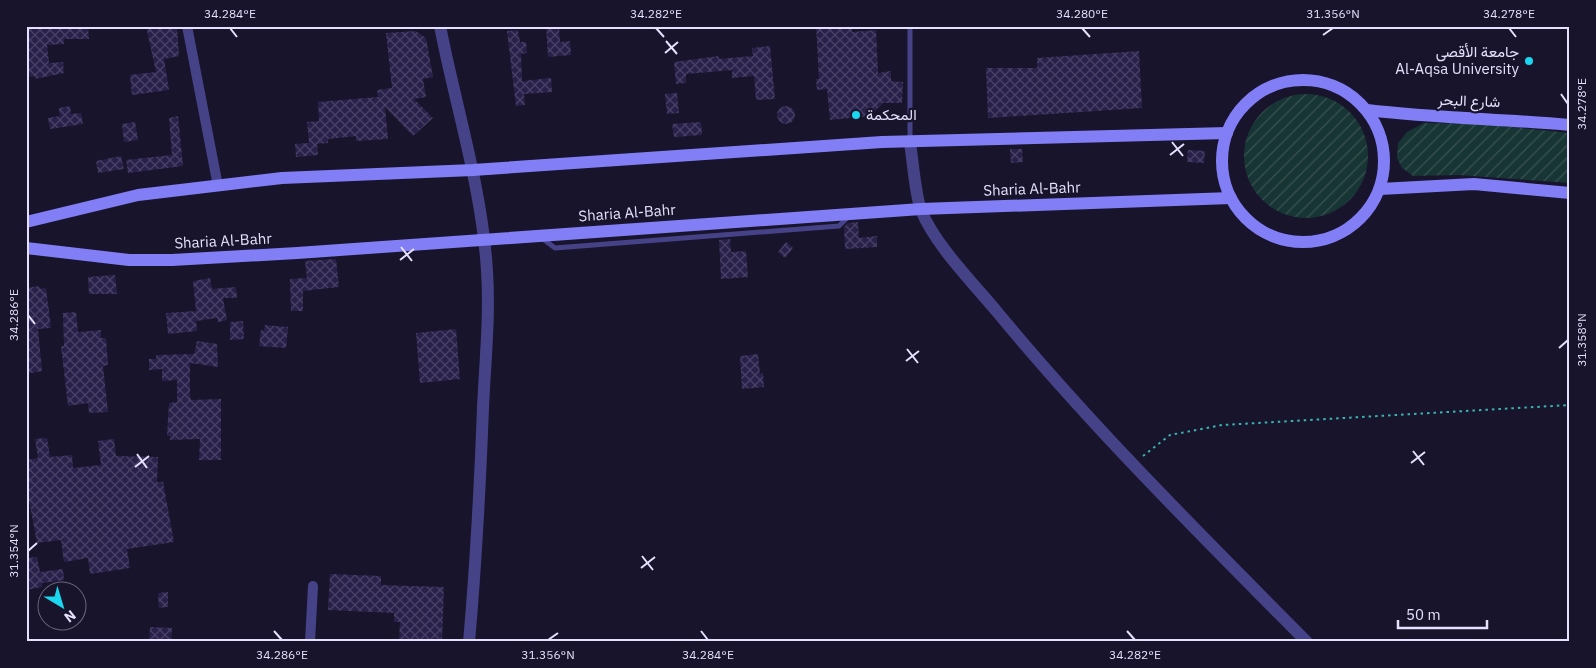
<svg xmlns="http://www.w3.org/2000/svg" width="1596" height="668" font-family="'IBM Plex Sans',Vazirmatn,sans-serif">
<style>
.garden{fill:url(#garden-furrows)}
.building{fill:url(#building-cross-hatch)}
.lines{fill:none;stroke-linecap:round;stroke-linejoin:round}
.path{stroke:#3ab6b0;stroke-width:2;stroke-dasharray:2.5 4;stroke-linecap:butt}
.service{stroke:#454287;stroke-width:5}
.minor{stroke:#454287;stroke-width:10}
.tertiary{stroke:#454287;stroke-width:12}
.secondary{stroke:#827ef6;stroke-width:12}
.ticks{fill:none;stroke:#e4e0fd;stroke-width:2}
.poi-dot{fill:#1ad7ef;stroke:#18142b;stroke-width:2}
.labels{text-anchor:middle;stroke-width:4.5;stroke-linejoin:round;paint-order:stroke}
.poi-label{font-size:15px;fill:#e4e0fd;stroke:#18142b;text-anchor:end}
.street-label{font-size:15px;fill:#e4e0fd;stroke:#18142b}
.neatline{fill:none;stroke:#e4e0fd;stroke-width:2}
.ticks-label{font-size:12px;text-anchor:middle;fill:#e4e0fd}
</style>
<defs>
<pattern id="garden-furrows" width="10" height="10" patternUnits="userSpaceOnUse" patternTransform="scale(1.25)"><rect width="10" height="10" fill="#173534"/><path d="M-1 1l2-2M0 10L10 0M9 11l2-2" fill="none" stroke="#395252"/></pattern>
<pattern id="building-cross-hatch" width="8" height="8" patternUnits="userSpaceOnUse" patternTransform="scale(1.25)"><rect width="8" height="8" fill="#2a214b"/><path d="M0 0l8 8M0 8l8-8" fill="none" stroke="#494166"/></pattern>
</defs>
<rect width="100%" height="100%" fill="#18142b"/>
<!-- garden -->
<g class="garden">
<circle cx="1306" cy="156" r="62"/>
<path d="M1424,123L1483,124L1570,133V183L1458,175L1413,176L1402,168L1397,158L1398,143L1407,132Z"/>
</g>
<!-- building -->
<g class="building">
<path d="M26,26H88L89,39H64V44L47,45L49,63L63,62L64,73L35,79V76L26,77Z"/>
<path d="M146,26H177L179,56L164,59L169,90L132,95L130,75L156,72Z"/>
<path d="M546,26H559L560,42L570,41L571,55L548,57Z"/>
<path d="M816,26H852V32L876,30L878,73L891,71V81L903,82L902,103H883L870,116L830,120L827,89L817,90L816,79H819Z"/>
<path d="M518,30L520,42H526L527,53L521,54L522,81L551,78L552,92L524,94L525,105L516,106L507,31Z"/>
<path d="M416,31L426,38L433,77L423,79L426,97L414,99L433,118L413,136L385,107L388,139L356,141V136L328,139V143L317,144L318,155L296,157L295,144L309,143L307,122L319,121L318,102L378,97L377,90L392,88L386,33Z"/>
<path d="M770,46L775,99L756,100L754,76L732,78V70L686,74V83L676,84L674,62L719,56V59L753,56L752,48Z"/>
<path d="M1139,51L1142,108L988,118L986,68H1037V58Z"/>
<path d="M677,93L679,113L667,114L665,94Z"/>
<circle cx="786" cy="115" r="9"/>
<path d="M70,106L71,114L81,113L83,124L50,129L48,118L60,116L59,108Z"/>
<path d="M178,116L183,166L128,173L126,160L172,155L169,118Z"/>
<path d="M135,122L138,140L124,142L122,124Z"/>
<path d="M701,122L702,135L674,137L672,124Z"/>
<path d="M1010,149H1022L1023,162L1011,163Z"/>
<path d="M1188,150L1205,151L1204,163L1187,162Z"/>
<path d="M121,156L124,169L98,173L96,161Z"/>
<path d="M858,222L859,238L877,236V247L845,249L844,227L848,223Z"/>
<path d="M730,239L731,252L746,251L748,277L721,279L719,240Z"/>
<path d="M786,242L793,248L785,258L778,252Z"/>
<path d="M336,259L339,287L303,291V311H291L290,279L307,278L305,261Z"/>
<path d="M115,275L117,294H89L88,277Z"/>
<path d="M210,278L212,289L236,287L237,298H223L227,320L218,322L217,318L196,321L197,331L168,334L166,313L196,311L193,281Z"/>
<path d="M39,286L40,289L46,288L51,328L38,329L42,371L26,374V288Z"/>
<path d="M76,312L78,332L101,330V338H106L108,365L103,366L108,412L89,413L88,403L68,406L61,346H64L63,313Z"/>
<path d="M243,321L244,339L230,340V322Z"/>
<path d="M265,325L288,327L286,348L259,346L261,330H264Z"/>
<path d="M456,329L460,379L420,383L416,333Z"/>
<path d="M197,341L217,344L218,367L190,363V394L191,400L221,399V460H199L200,439L170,440V436H167L169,403L177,402V380L162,381V369L149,370V359H156V355L194,354Z"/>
<path d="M758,354L760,374L763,373L764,387L742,389L740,356Z"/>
<path d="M47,438L50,457L72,455L73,468L101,465L98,441L114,439L116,456L158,457L157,482H163L174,542L127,549L130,568L90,574L88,558L64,562L61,540L37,543L29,500H26V460L38,458L35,439Z"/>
<path d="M37,557L40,572L63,569L64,580L42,583V587L26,590V558Z"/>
<path d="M330,574L381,576V585L444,587L442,642H399L400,622H394V613L328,610Z"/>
<path d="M168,592V607L159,608L158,593Z"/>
<path d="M150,627L172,628L171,642H149Z"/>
</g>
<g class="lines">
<!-- path -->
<path class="path" d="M1143,456L1170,435L1222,425L1570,405"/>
<!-- service -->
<g class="service">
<path d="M910,26V140"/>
<path d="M543,239L555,248L839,226L849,216"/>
</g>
<!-- minor -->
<g class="minor">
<path d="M187,26L218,186"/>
<path d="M310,642L313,586"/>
</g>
<!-- tertiary -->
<g class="tertiary">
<path d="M440,26C456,108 482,188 487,271C490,317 485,362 483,408C480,486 476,564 469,642"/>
<path d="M910,143C913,161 915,194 921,210C935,245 974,284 998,313C1094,429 1201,535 1307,642"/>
</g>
<!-- secondary -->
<g class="secondary">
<circle cx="1303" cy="161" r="81"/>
<path d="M1367,110C1435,118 1502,119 1570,125"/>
<path d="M1380,189L1474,184L1570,193"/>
<path d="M26,222L138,195L282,178L473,170L882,142L1227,133"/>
<path d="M26,248L129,260H172L297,253L921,209L1231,198"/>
</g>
</g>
<!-- ticks -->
<path class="ticks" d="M230,28L237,37M656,28L664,37M1082,28L1090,37M1509,28L1516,37M1323,35L1333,28M666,41L677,54M665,53L678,42M1561,94L1568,104M1172,142L1183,156M1170,155L1184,144M401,247L412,261M400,260L414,249M28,315L35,324M1559,348L1568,340M907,349L918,363M906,361L919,351M1413,451L1424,465M137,454L147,468M1411,463L1425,452M135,467L149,456M28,551L37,543M642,556L653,570M641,568L655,557M274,631L282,640M701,631L708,640M1127,631L1135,640M548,640L558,633"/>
<!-- markers -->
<g class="poi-dot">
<circle cx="1529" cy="61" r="5"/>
<circle cx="856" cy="115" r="5"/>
</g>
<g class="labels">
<!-- poi labels -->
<g class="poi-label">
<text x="1519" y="57">جامعة الأقصى<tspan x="1519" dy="17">Al-Aqsa University</tspan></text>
<text x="866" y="120" text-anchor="start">المحكمة</text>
</g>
<!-- street labels -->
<g class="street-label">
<text transform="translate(1469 101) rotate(2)" y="5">شارع البحر</text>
<text transform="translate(1032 189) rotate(-2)" y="5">Sharia Al-Bahr</text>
<text transform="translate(627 213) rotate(-4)" y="5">Sharia Al-Bahr</text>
<text transform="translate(223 241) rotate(-3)" y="5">Sharia Al-Bahr</text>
</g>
</g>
<!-- border -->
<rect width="1596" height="668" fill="none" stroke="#18142b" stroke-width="55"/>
<!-- north arrow -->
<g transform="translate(62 606) rotate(142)"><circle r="24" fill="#18142b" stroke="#6a667f"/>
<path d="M0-4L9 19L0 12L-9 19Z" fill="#1ad7ef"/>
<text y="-8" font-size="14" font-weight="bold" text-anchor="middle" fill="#e4e0fd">N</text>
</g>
<!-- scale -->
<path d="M1398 620v8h89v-8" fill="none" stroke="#e4e0fd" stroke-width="2.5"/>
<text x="1406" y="620" font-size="15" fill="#e4e0fd" stroke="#18142b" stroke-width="4" paint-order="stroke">50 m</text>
<rect x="28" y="28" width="1540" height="612" class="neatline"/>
<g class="ticks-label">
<text x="230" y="18">34.284°E</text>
<text x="656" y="18">34.282°E</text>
<text x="1082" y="18">34.280°E</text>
<text x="1333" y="18">31.356°N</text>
<text x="1509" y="18">34.278°E</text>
<text transform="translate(1582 104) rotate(-90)" y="4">34.278°E</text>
<text transform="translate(14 315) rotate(-90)" y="4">34.286°E</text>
<text transform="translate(1582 340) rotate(-90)" y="4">31.358°N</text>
<text transform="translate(14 551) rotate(-90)" y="4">31.354°N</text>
<text x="282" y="659">34.286°E</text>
<text x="548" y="659">31.356°N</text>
<text x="708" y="659">34.284°E</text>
<text x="1135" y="659">34.282°E</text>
</g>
</svg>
